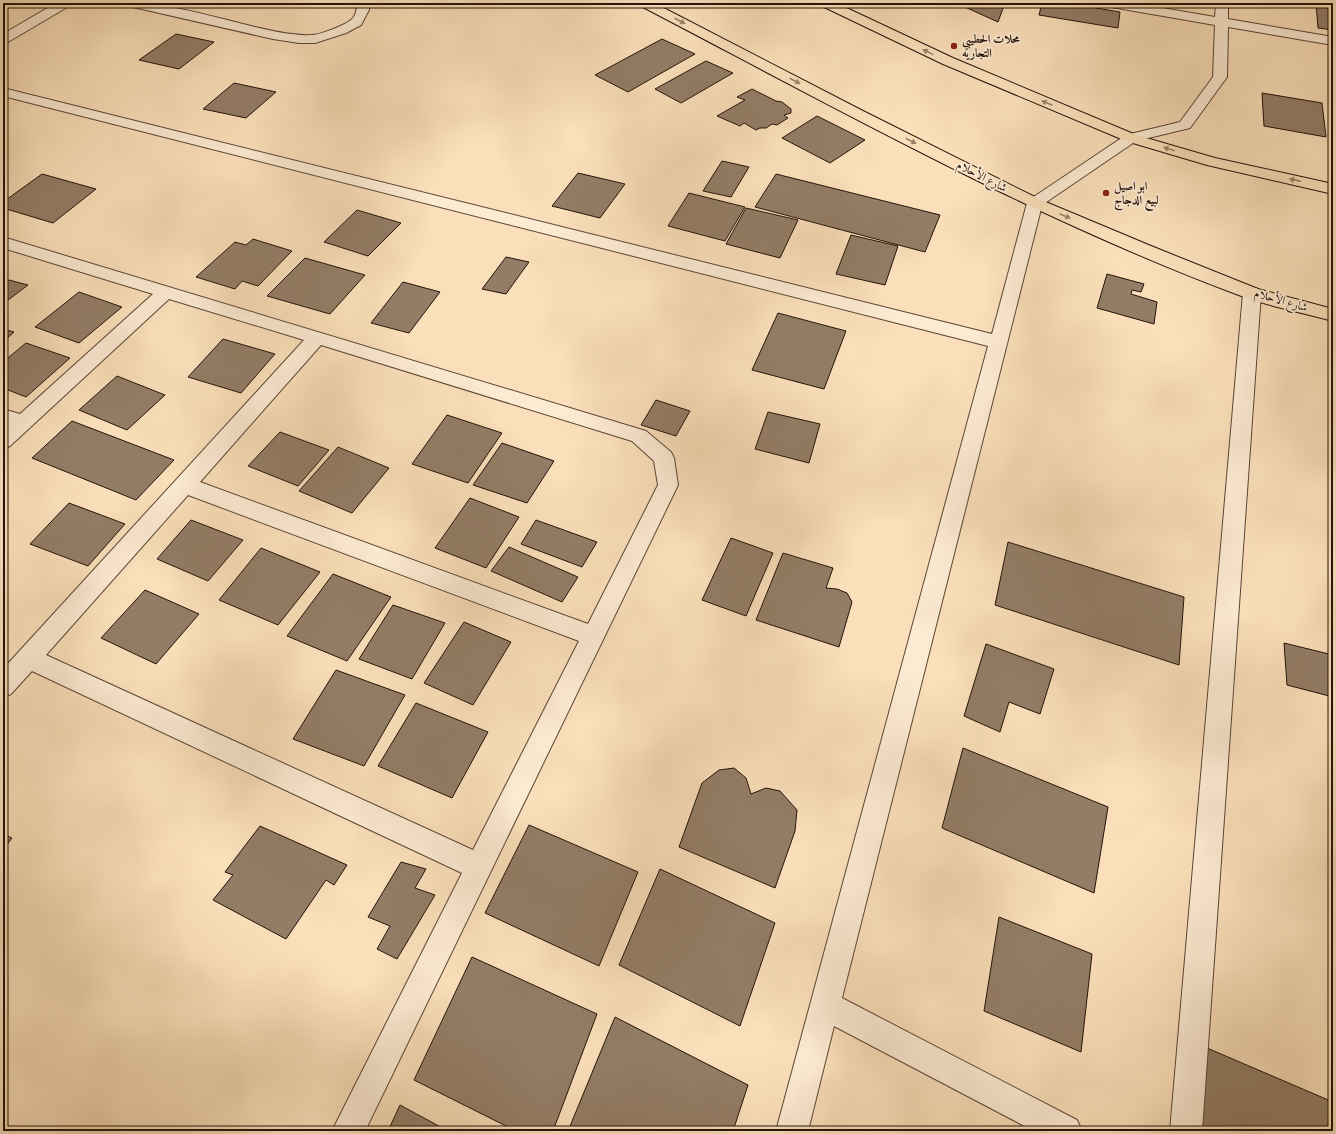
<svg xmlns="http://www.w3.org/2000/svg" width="1336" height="1134" font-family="'Gentium Book Plus',Amiri,serif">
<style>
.building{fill:#937d66;stroke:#24120a}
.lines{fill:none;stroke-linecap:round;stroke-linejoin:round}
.minor-casing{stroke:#5a4536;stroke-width:2}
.major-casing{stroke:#24120a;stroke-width:2}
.minor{fill:#fcead2;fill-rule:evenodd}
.major{fill:#fadfba;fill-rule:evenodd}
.oneway{fill:#9a836b}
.poi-dot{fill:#8f2418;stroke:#fcead2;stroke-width:1.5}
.labels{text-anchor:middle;stroke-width:3.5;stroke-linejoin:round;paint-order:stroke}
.far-poi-label{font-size:12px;font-weight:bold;fill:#24120a;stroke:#fcead2;text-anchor:start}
.far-street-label{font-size:12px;fill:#24120a;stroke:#fcead2}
</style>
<rect width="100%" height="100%" fill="#fadfba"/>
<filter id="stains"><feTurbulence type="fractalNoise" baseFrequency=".005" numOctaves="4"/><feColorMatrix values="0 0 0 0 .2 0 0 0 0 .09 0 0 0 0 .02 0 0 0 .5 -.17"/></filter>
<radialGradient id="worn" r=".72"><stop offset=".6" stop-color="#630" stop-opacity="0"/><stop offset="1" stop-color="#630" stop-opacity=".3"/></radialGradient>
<!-- building -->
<g class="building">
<path d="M956,3H1005L998,22Z"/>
<path d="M1042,3H1066L1120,12L1118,28L1039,15Z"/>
<path d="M1250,3H1276V7Z"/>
<path d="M1316,3L1333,4V30L1318,28Z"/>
<path d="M176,34L214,42L179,69L139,60Z"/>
<path d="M662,39L695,54L628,92L595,75Z"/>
<path d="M706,61L733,73L681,103L655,89Z"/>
<path d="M234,83L276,92L246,118L203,109Z"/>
<path d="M752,89L776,101L782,102L791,109V113L784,115L788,118L777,125L772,124L766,128H760L756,130L744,123L740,126L717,116L745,100L737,97Z"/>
<path d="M1262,93L1322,103L1326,137L1264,126Z"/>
<path d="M817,116L865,140L830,163L782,138Z"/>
<path d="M722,161L749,167L731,197L703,191Z"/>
<path d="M578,173L625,184L600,218L552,206Z"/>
<path d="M42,174L96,189L53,223L3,208V202Z"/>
<path d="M776,174L940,215L925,252L755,207Z"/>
<path d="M689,193L745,207L725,241L668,226Z"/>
<path d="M746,208L798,220L780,258L726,244Z"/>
<path d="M357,210L401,223L368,256L324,242Z"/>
<path d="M851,235L898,246L885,285L836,274Z"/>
<path d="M253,239L292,251L258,286L242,281L235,289L196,277L235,242L246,245Z"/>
<path d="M506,257L529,262L506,294L482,289Z"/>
<path d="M305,258L365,275L330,314L267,296Z"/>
<path d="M1107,274L1144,284L1141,292L1132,290L1131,294L1157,302L1154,324L1097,308Z"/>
<path d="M9,280L28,285L3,304V283Z"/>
<path d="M403,282L440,292L409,333L371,323Z"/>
<path d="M79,292L122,307L79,343L35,327Z"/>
<path d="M778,313L846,331L824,389L752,370Z"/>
<path d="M3,329L14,332L3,342Z"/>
<path d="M223,339L275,354L241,393L188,377Z"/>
<path d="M26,343L70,358L26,397L3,388V362Z"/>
<path d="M117,376L165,395L127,430L79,410Z"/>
<path d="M656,400L690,411L676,436L641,425Z"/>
<path d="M768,412L820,424L809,463L755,449Z"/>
<path d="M447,415L502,433L468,483L412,464Z"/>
<path d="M72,421L174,460L136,500L32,458Z"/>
<path d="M280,432L329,450L298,486L248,466Z"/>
<path d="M502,443L554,461L527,503L473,485Z"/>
<path d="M338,447L389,468L352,513L299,491Z"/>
<path d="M470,498L519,517L486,568L435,548Z"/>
<path d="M69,503L125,524L88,566L30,544Z"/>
<path d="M191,520L243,540L208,581L157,559Z"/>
<path d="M536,520L597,542L582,567L521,544Z"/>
<path d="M731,538L773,553L746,616L702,600Z"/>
<path d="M1008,542L1184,597L1179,665L995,605Z"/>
<path d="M509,547L578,577L562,602L491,571Z"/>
<path d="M261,548L320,572L278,625L219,600Z"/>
<path d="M783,553L833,568L826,588L837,589L847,593L852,602L839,647L756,620Z"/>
<path d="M333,574L391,597L347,661L287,636Z"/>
<path d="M145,590L199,614L156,664L101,638Z"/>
<path d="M393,605L445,623L412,679L359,659Z"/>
<path d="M464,622L511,642L473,705L424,683Z"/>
<path d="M1284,643L1333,655V697L1287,685Z"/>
<path d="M986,644L1054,669L1040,714L1009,702L1000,732L964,716Z"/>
<path d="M336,670L405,695L364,766L293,739Z"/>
<path d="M416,703L488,732L452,798L378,766Z"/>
<path d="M963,748L1108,807L1094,893L942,828Z"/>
<path d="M734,768L746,778L751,794L766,788L780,791L797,810L795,831L775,888L679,847L702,783L719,770Z"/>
<path d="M529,825L638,872L599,966L485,913Z"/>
<path d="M260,826L347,865L334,885L326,880L286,939L213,900L233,875L225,872Z"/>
<path d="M3,834L12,838L3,850Z"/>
<path d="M401,862L426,869L415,888L435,895L397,959L377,949L390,926L368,917Z"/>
<path d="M660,869L775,923L740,1026L619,965Z"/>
<path d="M999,917L1092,954L1081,1052L984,1011Z"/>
<path d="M472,957L597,1014L553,1131H516L414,1080Z"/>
<path d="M615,1017L748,1085L733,1131H568Z"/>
<path d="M1200,1045L1333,1102V1131H1195Z"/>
<path d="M400,1105L448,1131H388Z"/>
</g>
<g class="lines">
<!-- minor casing -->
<g class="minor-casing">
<g id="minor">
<path d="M56,3H71L69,6L8,42L3,43V34Z"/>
<path d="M127,3C170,3 213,17 255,27C273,31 293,36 312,35C320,35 345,25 351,20C356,16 357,9 357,3H369V10L361,25L346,33L315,43H299L273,39L133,7L129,6Z"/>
<path d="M1105,3H1133L1215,17L1216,3H1228V19L1333,37V45L1228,27L1227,77L1190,128L1136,141L1042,205L842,998L1077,1120L1082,1131H1034L834,1026L808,1131H776L988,346L3,96V88L992,334L1027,203L1029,200L1126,135L1180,122L1213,77L1215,25L1111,7L1107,6Z"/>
<path d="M3,237L646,431L671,452L674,458L678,485L365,1131H332L462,873L32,671L11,694L3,697V669L304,340L169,299L10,446L3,449V429L7,425L3,424V409L20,414L153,294L3,248ZM321,345L632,441L654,461L658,485L588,624L200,482ZM188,495L579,641L473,850L46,655Z"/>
<path d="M1252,287L1258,289L1261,293L1202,1131H1170L1243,293L1246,289Z"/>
</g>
</g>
<!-- major casing -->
<g class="major-casing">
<g id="major">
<path d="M639,3H654L863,111L1041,200L1151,246L1258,289L1333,309V321C1304,313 1273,307 1244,297C1034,219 838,109 641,6Z"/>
<path d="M820,3H836L953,58L1136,135L1215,158L1333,184V194L1207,165L1126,141L943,64L822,6Z"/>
</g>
</g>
<!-- minor -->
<use href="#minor" class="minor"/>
<!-- major -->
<use href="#major" class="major"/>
</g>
<!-- one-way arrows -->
<defs><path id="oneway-solid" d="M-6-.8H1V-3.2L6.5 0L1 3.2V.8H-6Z"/></defs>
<g class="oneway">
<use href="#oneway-solid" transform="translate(680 21) rotate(28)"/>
<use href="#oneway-solid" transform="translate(928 52) rotate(-154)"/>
<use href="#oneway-solid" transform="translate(795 81) rotate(28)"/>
<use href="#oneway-solid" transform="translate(1047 103) rotate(-157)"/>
<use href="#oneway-solid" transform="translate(911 141) rotate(27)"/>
<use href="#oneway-solid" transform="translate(1169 149) rotate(-163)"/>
<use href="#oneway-solid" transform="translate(1295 180) rotate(-167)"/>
<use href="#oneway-solid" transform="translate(1065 216) rotate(23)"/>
</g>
<!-- markers -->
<g class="poi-dot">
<circle cx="954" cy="46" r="4"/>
<circle cx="1106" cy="193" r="4"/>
</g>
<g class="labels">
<!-- far-poi labels -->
<g class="far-poi-label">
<text x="962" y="43">محلات الحطيبي<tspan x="962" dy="14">التجاريه</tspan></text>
<text x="1114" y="190">ابو اصيل<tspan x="1114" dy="14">لبيع الدجاج</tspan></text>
</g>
<!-- far-street labels -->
<g class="far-street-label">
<text transform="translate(982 176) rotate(27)" y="4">شارع الأحلام</text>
<text transform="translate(1281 300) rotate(16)" y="4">شارع الأحلام</text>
</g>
</g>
<!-- margin -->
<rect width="1336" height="1134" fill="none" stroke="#fadfba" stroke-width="16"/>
<rect x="4" y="4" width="1328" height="1126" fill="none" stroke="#24120a" stroke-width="2"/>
<rect x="8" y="8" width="1320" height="1118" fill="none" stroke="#24120a"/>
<rect width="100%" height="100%" filter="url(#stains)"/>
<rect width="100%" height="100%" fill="url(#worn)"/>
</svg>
